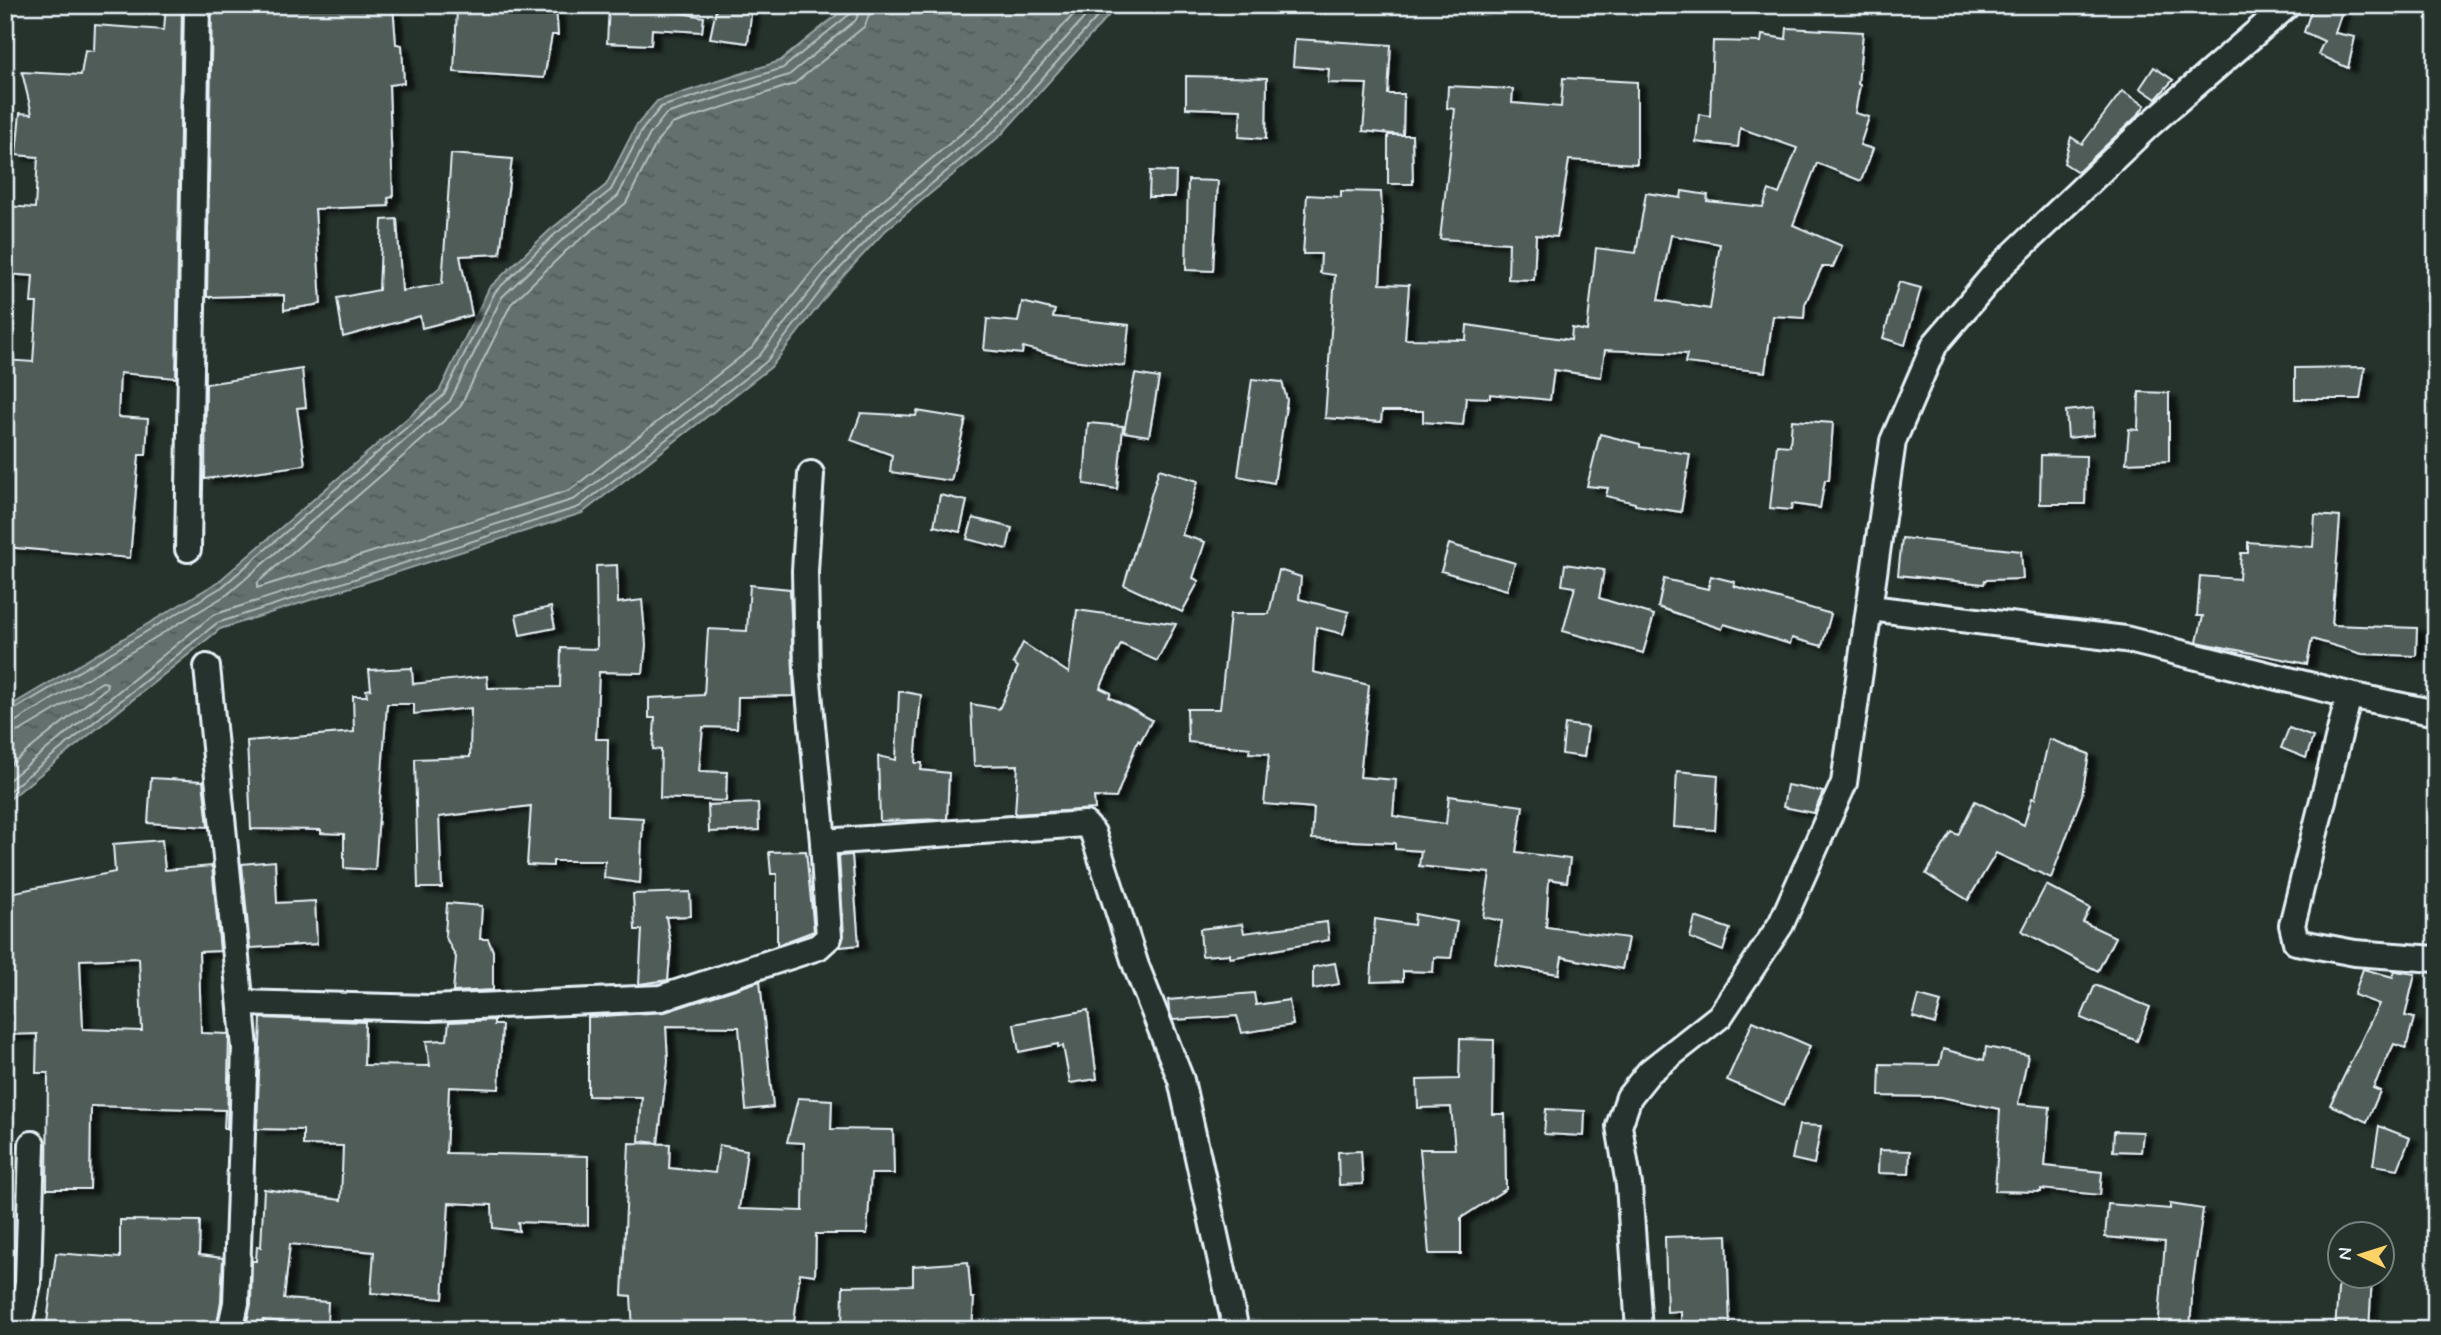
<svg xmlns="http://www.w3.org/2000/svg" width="2441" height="1335" font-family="Mynerve,sans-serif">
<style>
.water{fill:url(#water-ripples);stroke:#98a3a5;stroke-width:2}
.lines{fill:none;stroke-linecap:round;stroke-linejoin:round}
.shore{stroke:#b3bdc0;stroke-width:2}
.building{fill:#505c59;stroke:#e8f1f8;stroke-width:2;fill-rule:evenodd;filter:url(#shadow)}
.minor-casing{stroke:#e8f1f8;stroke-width:30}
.minor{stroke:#26332d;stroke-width:24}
</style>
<defs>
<pattern id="water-ripples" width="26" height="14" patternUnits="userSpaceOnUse" patternTransform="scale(1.75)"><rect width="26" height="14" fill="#636f6d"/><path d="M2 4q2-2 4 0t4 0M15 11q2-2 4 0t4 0" fill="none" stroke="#535a5a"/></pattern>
<filter id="shadow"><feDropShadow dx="8" dy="4.5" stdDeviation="2" flood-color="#0009"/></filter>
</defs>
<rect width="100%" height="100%" fill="#26332d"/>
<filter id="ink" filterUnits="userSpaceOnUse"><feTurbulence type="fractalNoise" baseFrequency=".0143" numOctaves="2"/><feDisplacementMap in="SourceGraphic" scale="14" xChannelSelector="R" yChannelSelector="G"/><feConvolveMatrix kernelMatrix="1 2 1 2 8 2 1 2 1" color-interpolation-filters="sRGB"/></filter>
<g filter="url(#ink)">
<!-- water -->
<path class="water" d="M849,5H1118L1001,135L885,231L835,285L771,367L582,513L220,629L5,803V709L218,582L440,390L489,288L550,230L606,185L636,126L657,101L780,61Z"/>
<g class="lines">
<!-- shore -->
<g class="shore">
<path d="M872,5L865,26L794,84L672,124L658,140L626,203L567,250L511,304L460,407L257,583V588L570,490L752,348L815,268L866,214L982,116L1082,5"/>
<path d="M5,715L222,587L444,395L495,292L554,235L611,190L642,130L661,107L783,68L850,14L853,5"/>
<path d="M5,724L16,721L228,594L450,401L502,297L560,242L618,196L650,134L666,114L789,75L856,20L861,5"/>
<path d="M5,734L20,731L102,682L107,683L106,688L5,769"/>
<path d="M5,783L213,615L575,499L759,356L823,275L873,221L989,123L1096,5"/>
<path d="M5,794L217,623L579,507L766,362L829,280L880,227L996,130L1108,5"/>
</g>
</g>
<!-- building -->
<g class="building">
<path d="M166,5H182L176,378L120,373L118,417L148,419L146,455H139L130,558L5,547V360L33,362L37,303H31L33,276L5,274L6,206L35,208L38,157L16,155L20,113L32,114L22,72L81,75L85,50L94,51L95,25L164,30Z"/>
<path d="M212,5H393L396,44L402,45L404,83L389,85L393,197L388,198L389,206L315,209L321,304L284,310V295L207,297Z"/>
<path d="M609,5H654L653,8L704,17L702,32L652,29L651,45L607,43Z"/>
<path d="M717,5H752L748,43L710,38Z"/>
<path d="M2313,5H2344L2335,33L2355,37L2348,68L2318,54L2324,41L2304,32Z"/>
<path d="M556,6L558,35H552L544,78L454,72L457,9L522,13V8Z"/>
<path d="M1787,28L1863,32L1858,84L1860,85L1855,113L1869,117L1860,145L1873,149L1861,181L1817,163L1793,225L1842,246L1833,267H1822L1805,304L1804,318L1773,316L1765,372L1685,363L1687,354L1605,350L1601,377L1554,370L1550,400L1490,394V398L1466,397L1463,425L1423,422V411H1382L1381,422L1325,418L1335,275L1320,273L1321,254H1303L1307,195L1341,197V191L1381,192L1383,238L1380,284L1409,285L1405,339L1466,340L1467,325L1571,340L1572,328L1587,331L1596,248L1636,253L1646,193L1681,198L1682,191L1708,195L1707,201L1763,207L1769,190L1779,194L1797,148L1740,128L1738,147L1696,142L1699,114L1710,116L1713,41L1761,42L1762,35L1786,39ZM1671,235L1720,244L1710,309L1658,300Z"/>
<path d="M1295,39L1391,45L1388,94H1404L1403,135L1363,131L1367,84L1328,83L1329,69L1293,66Z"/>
<path d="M2154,67L2173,80L2156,99L2140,88Z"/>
<path d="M1186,76L1267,78L1266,139L1239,137L1241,110L1186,108Z"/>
<path d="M1563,78L1637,82V164L1569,160L1557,237L1536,235L1534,280L1508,279L1509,243L1440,239L1455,109L1447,108L1448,86L1513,89L1512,103L1561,107Z"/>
<path d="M2122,91L2145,105L2137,116L2078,172L2064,163L2071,137L2082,144Z"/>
<path d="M1388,135H1412L1413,184H1388Z"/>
<path d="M451,154L512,159L500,254L460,256L472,315L422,328L420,316L343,337L337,298L379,290L382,220L397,219L402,291L442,284Z"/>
<path d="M1150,171L1176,172L1175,197H1149Z"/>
<path d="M1188,180L1218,181L1213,271L1186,270Z"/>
<path d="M1899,282L1921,288L1905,345L1883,338Z"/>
<path d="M1022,302L1055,310L1053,317L1129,325L1125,366L1071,360L1023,347L1022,354L984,350L987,319L1018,322Z"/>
<path d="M2365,367L2360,399H2295V368Z"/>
<path d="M302,369L306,407L297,408L305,465L205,479L206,384Z"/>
<path d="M1135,374L1159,378L1149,436L1124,432Z"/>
<path d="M1252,379L1282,382L1287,400L1274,483L1238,476Z"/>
<path d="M2139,392L2169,393V461L2126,463L2129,429L2138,430Z"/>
<path d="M2094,408L2093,435L2068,438L2066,411Z"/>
<path d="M917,411L966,419L951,481L890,472L892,455L851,440L861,413L916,416Z"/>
<path d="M1792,420L1833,423L1829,480H1825L1820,508L1792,504L1791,510L1770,508L1777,445L1790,446Z"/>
<path d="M1088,423L1123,426L1117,489L1084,484Z"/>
<path d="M1600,434L1640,444V447L1690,454L1681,512L1635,505V503L1606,496L1608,488L1587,486Z"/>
<path d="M2041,455L2086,456L2085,504H2040Z"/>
<path d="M1159,469L1198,481L1182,535L1205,542L1193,578L1199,581L1182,612L1124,585Z"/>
<path d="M940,495L967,501L960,532L934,526Z"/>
<path d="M2315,515L2340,517L2332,625L2417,628L2416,656L2362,654L2312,639L2307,664L2197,642L2203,616H2197L2200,576L2239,579L2241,553H2248V542L2313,547Z"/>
<path d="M973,518L1012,528L1007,549L967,539Z"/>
<path d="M1902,538L2021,551L2023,579L1985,580L1984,584L1898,575Z"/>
<path d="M1449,544L1515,563L1507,590L1441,571Z"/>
<path d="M1565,564L1604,570L1599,598L1654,615L1643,653L1563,631L1575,587L1562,585Z"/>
<path d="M617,565L618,603L642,600L646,645L643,673L599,672L596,739H608L607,816L643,818L640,883L604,878L605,861H553V866L527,865L531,806L439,817L442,888H418L415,759L470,757L471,708L414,714V704H387L375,870L344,868V834L321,833V830L251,829L247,741L354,732L353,696H367L366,690L371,689L369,670L412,668L413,684L487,676L488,688L560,687L561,648L597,649L596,566Z"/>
<path d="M1279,570L1301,577L1299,599L1349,612L1343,634L1316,627L1313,672L1369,685L1360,777L1396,780L1393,816L1446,824L1449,796L1523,806L1516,852L1570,859L1567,882L1549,879L1546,927L1628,938L1622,969L1562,957L1559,974L1495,964L1502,921L1483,917L1490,873L1419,866L1421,851L1395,849V843L1312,839L1314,808L1264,804L1269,754L1249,753L1250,748L1188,742L1187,709H1220L1230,614H1269Z"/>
<path d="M1711,576L1735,582L1734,586L1831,614L1822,646L1792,638L1790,644L1724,624L1722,629L1658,607L1664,579L1708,589Z"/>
<path d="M750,585L790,589L794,696L738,697L737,728L703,727L699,771L727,772L726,801L660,798L661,750L653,749L655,718H649V698L704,695L708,629L747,631Z"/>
<path d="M551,607L555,628L520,635L516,615Z"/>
<path d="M1077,610L1176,624L1157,661L1121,644L1100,688L1111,693L1109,697L1152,720L1140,742L1138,740L1116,798L1094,797L1095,809L1015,814L1018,765L974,766L971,704L999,709L1018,667L1013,663L1023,643L1069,673Z"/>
<path d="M899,691L921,695L915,763H922L921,770L949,773L947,819L880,821L878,756L896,760Z"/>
<path d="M1565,724L1588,727L1584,757L1562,754Z"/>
<path d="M2289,728L2313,737L2306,758L2281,748Z"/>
<path d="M2049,739L2089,754L2082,795L2051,878L1996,853L1968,900L1926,874L1952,832L1958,835L1975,801L2024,825L2032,798L2035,799Z"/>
<path d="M1677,771L1718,775L1715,830L1674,827Z"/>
<path d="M151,778L203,781L208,827L148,823Z"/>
<path d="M1787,785L1823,792L1814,813L1783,807Z"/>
<path d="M758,803L759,830L709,832L708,805Z"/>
<path d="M162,840L165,870L212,866L220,951L199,952L201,1033L229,1034L227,1128H224L225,1110L91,1106L90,1189H47L48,1073H36L37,1034L5,1035V894L115,872L113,844ZM139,958L142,1031L83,1029L80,960Z"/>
<path d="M806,851L814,931L777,945V874H771L769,852Z"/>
<path d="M852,855L859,945L840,947L844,936L839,856Z"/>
<path d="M275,861L277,903L315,901L317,944L250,948L242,864Z"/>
<path d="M2046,885L2090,908L2083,922L2115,937L2098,971L2022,931Z"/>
<path d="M690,892L691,916L666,917L671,946L668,980L639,984L642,930H635L633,894Z"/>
<path d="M447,903L482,906L480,939H488L493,951V990L453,992L456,957L445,936Z"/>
<path d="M1415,914L1457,922L1451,958L1434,957L1433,972L1403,971V981L1371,982L1375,919L1414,925Z"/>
<path d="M1695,917L1730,929L1723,951L1690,938Z"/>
<path d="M1327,922L1329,940L1230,958V954L1202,956L1200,929L1242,924L1244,933Z"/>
<path d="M1335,963L1339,984L1313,989V967Z"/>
<path d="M2363,969L2393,977L2395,971L2415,974L2405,1016L2414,1018L2406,1048L2394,1044L2373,1088L2380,1091L2367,1122L2330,1105L2379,1004L2354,995Z"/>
<path d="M760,981L773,1107L746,1110L739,1027L666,1026L668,1061L658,1143L639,1141L642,1097L588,1096V1017L665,1012Z"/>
<path d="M2095,985L2150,1007L2137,1041L2081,1018Z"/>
<path d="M1254,993L1256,1005L1289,1000L1293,1025L1242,1033L1237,1016L1173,1020L1169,1010L1168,1000Z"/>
<path d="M1919,996L1941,1002L1935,1024L1913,1017Z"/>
<path d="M1088,1010L1097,1079L1070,1083L1063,1046L1058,1047V1044L1019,1052L1014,1024Z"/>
<path d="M261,1018L365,1022L364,1065L430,1066L426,1041L447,1040L449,1022L494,1020V1025H502L499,1089L449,1087L446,1153L588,1156V1225L518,1222L519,1231L493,1228L492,1205L449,1203L443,1299L371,1293L374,1252L290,1244L284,1299L328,1302L327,1325L263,1320L262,1330H245L251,1304L252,1261H256L257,1246L261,1247L264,1189L341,1200L343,1146L303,1145V1130L257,1129Z"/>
<path d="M1753,1021L1810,1046L1784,1105L1727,1080Z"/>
<path d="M1460,1039L1494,1040L1493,1114H1505L1506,1189L1461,1218V1254H1429L1420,1149H1455L1451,1107L1418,1108L1417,1080L1459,1079Z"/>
<path d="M1986,1047L2028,1055L2018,1104L2050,1107L2045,1166L2102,1172L2100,1195L2041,1189V1192L1995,1191L2000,1109L1941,1097L1879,1096L1880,1064L1939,1065L1943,1049L1984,1060Z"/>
<path d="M798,1098L832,1100L831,1129L893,1130L894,1174H871L867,1234H816L815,1275L800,1273L793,1330H633L631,1296L622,1295L629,1143L670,1144L669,1168L715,1173L719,1145L747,1150L739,1209L803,1211L804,1143L787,1142Z"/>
<path d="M1546,1109L1585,1111L1584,1136L1544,1134Z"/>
<path d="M1799,1125L1821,1126L1814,1164L1792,1159Z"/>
<path d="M2379,1126L2410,1138L2398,1169L2373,1165Z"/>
<path d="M2114,1131L2143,1132L2141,1152L2113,1151Z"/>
<path d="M1879,1150L1910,1151L1909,1174L1878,1173Z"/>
<path d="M1361,1151L1363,1184L1339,1185L1338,1152Z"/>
<path d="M2108,1204L2170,1209V1204L2203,1209L2193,1282L2190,1330H2158L2165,1242L2105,1237Z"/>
<path d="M120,1220L200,1221L199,1255L223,1258L221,1301L216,1330H46L56,1253L120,1258Z"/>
<path d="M1727,1235L1730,1330H1681V1311L1667,1312L1665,1237Z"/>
<path d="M968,1262L971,1298H974L972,1330H842L843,1286L913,1285V1266Z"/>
<path d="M2339,1276H2372L2369,1330H2335Z"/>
</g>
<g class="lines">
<!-- minor casing -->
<g class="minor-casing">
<g id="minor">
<path d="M811,474L805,571L807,671L823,842"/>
<path d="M188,549L197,5"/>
<path d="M1870,608L2125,639L2349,695L2436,713"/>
<path d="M207,667L245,1048L236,1303L230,1330"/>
<path d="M2349,695L2292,925L2296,942L2355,953L2436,959"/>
<path d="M241,1003L430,1008L661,998L818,947L829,937L823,842L1085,824L1093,833L1136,966L1181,1080L1236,1330"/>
<path d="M18,1330L28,1283L32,1144"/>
<path d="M1639,1330L1629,1185L1619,1126L1629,1097L1649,1072L1720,1016L1781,924L1844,783L1893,441L1935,344L2003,264L2149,125L2288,5"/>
</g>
</g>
<!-- minor -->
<use href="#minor" class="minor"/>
</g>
</g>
<!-- margin -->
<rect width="2441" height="1335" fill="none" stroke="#26332d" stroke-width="28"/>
<rect x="14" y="14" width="2413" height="1307" fill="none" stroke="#e8f1f8" stroke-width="2.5" filter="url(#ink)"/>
<!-- north arrow -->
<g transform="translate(2361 1255) rotate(274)"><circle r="33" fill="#26332d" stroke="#747f7e" stroke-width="2"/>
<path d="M0-5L12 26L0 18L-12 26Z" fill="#ffd166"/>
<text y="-10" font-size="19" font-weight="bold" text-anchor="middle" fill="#e8f1f8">N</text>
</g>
</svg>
